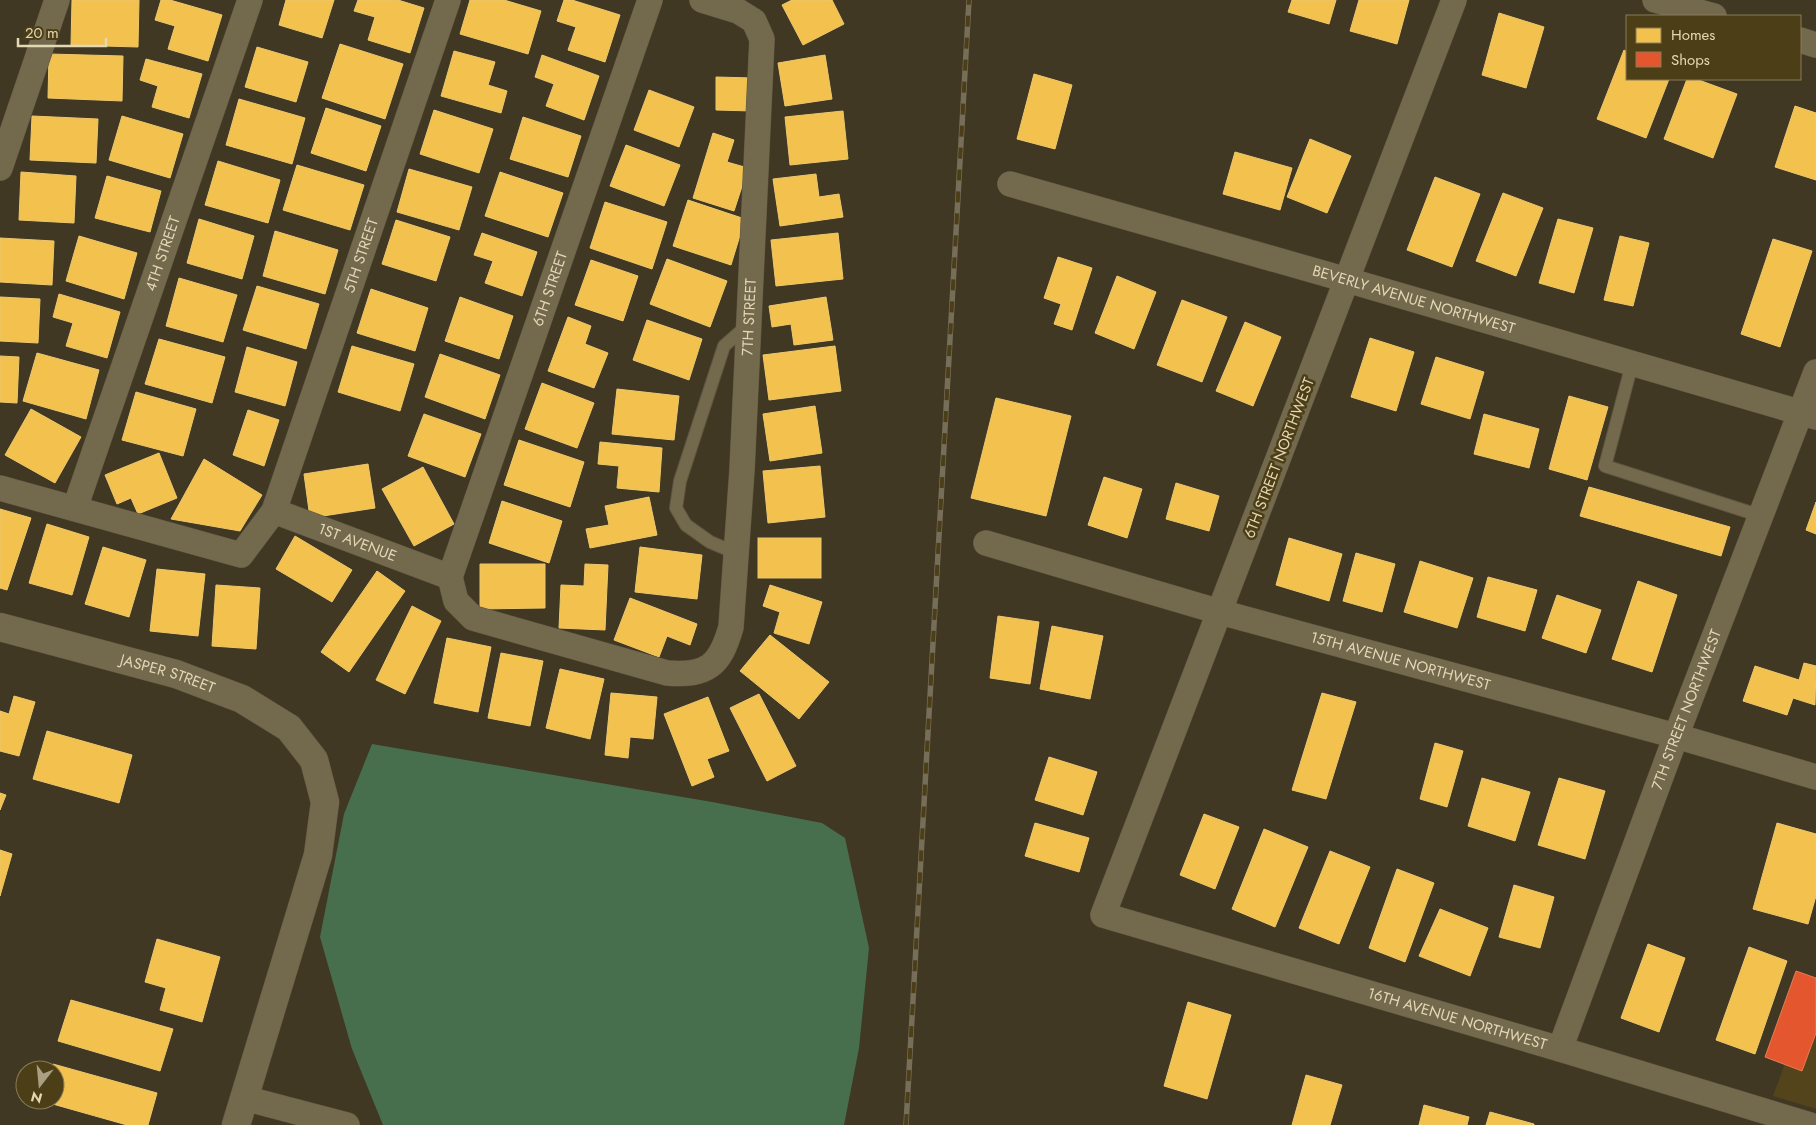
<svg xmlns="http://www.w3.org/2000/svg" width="1816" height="1125" font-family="Jost,sans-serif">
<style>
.built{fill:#53441b}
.green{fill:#476f4d}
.homes{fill:#f2c14e;stroke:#eec86d}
.shops{fill:#e4572e;stroke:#e47d56}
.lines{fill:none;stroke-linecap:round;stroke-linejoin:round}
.service-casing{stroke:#5f5641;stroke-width:14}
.minor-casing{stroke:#5f5641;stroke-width:26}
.tertiary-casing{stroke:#5f5641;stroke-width:29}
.service{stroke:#736a4e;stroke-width:12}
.minor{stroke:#736a4e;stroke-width:25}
.tertiary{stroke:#736a4e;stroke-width:28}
.rail-casing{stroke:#766e59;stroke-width:5.5}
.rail{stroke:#4c3e17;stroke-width:4;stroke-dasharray:11;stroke-linecap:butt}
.labels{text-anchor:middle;stroke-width:5;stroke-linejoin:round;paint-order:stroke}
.street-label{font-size:15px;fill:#e4d7b4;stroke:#4c3e17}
</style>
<rect width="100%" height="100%" fill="#403823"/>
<!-- built -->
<path class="built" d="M1816,979V1109L1773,1096Z"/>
<!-- green -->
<path class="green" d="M372,744L712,802L822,823L845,838L869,948L859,1048L844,1125H383L352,1049L320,937L344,814Z"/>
<!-- homes -->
<g class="homes">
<path d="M72,0H139L138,47L71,45Z"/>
<path d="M161,0H170L222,15L208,61L168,49L175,26L155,20Z"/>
<path d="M286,0H334L322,38L279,25Z"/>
<path d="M358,0H398L424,8L410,53L368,40L375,17L354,11Z"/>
<path d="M470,0H504L541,11L528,54L460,34Z"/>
<path d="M564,0H572L620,15L605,62L568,50L576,27L557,21Z"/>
<path d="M792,0H832L844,24L803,45L782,5Z"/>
<path d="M1292,0H1336L1329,24L1288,12Z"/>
<path d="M1359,0H1409L1397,44L1350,31Z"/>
<path d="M1499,13L1544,27L1526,88L1482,75Z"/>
<path d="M340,44L403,64L385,119L322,98Z"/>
<path d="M257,47L308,62L296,102L245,87Z"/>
<path d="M1624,50L1627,52V79H1669L1646,138L1597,119Z"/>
<path d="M454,51L495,62L488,85L507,91L501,113L441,96Z"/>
<path d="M49,54L123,56L122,101L48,98Z"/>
<path d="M542,55L599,76L584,120L546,106L554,84L535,77Z"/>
<path d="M825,55L832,99L785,106L778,63Z"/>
<path d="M146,59L202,74L189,118L152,107L158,86L140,80Z"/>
<path d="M1034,74L1072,85L1055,149L1017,139Z"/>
<path d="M716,77L753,78L752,111L716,110Z"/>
<path d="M1687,79H1696L1737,94L1713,158L1664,139Z"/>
<path d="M649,90L694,107L679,147L634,130Z"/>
<path d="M239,99L305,118L292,164L226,145Z"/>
<path d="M1795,106L1816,113V180L1775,167Z"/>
<path d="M326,108L381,126L366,171L311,153Z"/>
<path d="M434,110L493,129L479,173L420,154Z"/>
<path d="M843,111L848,159L790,165L785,117Z"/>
<path d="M32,116L98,119L96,163L30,160Z"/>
<path d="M122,116L183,134L170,178L109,160Z"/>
<path d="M523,117L581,136L568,177L510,159Z"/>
<path d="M713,133L734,140L727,162L748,168L734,211L693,198Z"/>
<path d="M1310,139L1351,156L1327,213L1287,197Z"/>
<path d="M626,145L680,165L664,206L610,186Z"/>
<path d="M1235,152L1292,168L1280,210L1223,194Z"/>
<path d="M218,161L280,180L268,223L205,205Z"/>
<path d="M297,165L364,185L350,230L283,210Z"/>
<path d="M409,169L472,187L459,230L397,212Z"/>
<path d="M21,172L76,176L74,223L19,220Z"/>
<path d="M500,172L563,193L548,237L485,216Z"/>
<path d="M816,174L819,197L839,194L843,217L780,226L773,179Z"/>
<path d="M107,176L161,191L150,232L95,218Z"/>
<path d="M1435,177L1480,194L1452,267L1407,250Z"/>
<path d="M1503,193L1543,208L1516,276L1476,261Z"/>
<path d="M688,200L745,219L731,265L673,246Z"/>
<path d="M605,202L667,222L652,269L590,248Z"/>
<path d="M199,219L254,236L242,279L187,263Z"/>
<path d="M1558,219L1593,228L1574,293L1539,283Z"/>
<path d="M396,220L450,237L436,281L382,264Z"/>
<path d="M275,231L338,250L325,294L263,276Z"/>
<path d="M482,233L537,252L522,296L485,283L493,261L474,255Z"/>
<path d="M838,233L843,279L776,286L771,240Z"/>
<path d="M79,236L137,253L124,299L66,281Z"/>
<path d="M1620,236L1649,243L1633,306L1604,300Z"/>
<path d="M0,238L54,241L52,285L0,282Z"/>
<path d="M1773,239L1812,251L1780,347L1741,334Z"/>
<path d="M1058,257L1092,268L1072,330L1054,324L1061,304L1044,298Z"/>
<path d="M667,259L727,281L710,327L650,304Z"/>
<path d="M591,260L638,276L623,321L575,305Z"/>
<path d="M1117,276L1156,292L1134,349L1095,333Z"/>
<path d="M179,278L237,295L223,342L166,326Z"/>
<path d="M257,286L319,304L306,349L243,330Z"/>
<path d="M371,289L428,308L415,351L357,333Z"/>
<path d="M59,294L120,312L107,358L66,346L73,323L53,317Z"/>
<path d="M0,297L40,299L38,343L0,341Z"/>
<path d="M460,297L513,316L499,359L445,341Z"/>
<path d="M826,297L833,340L794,345L791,324L772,327L769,306Z"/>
<path d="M1182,300L1227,317L1202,382L1157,365Z"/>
<path d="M568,317L591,326L585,344L608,353L594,388L548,371Z"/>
<path d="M647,320L702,339L689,380L633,360Z"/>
<path d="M1245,322L1281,337L1253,406L1216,391Z"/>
<path d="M1370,338L1414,352L1396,411L1351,397Z"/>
<path d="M159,339L225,357L212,403L145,384Z"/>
<path d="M352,346L414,364L400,411L338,392Z"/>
<path d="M835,346L841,391L769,400L763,355Z"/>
<path d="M247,347L297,362L285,406L235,392Z"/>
<path d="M37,353L99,370L86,419L23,401Z"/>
<path d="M440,354L500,375L485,419L425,397Z"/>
<path d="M0,356L19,357L17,403L0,402Z"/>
<path d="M1436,357L1484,372L1470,419L1421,404Z"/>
<path d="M542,383L594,403L577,448L525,429Z"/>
<path d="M617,389L679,396L674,440L612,434Z"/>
<path d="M136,392L196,409L183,456L122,440Z"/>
<path d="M1569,396L1608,407L1587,480L1549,469Z"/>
<path d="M996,398L1071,416L1046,516L971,498Z"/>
<path d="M815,406L822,453L770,461L763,414Z"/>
<path d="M31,409L81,437L55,483L5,455Z"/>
<path d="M248,410L279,420L264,466L233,455Z"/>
<path d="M424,414L481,434L465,477L408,456Z"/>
<path d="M1484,414L1539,429L1529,468L1474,454Z"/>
<path d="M519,440L584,462L570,507L504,485Z"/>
<path d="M600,442L662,448L659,492L617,488L619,466L598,464Z"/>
<path d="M159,453L177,498L138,514L131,498L117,504L105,475Z"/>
<path d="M204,459L262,495L240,531L171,519Z"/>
<path d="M368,464L375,508L310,518L304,474Z"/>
<path d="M820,466L825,517L768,523L763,471Z"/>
<path d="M423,467L454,524L414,546L382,489Z"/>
<path d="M1104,477L1142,489L1127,538L1088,525Z"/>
<path d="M1176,483L1219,496L1209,531L1166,519Z"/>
<path d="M1589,487L1730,527L1721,556L1580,516Z"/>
<path d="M649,497L657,535L590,548L586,529L609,525L605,506Z"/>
<path d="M502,501L562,521L549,563L489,543Z"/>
<path d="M1816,502V534L1806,530Z"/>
<path d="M0,509L31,518L7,590L0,588Z"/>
<path d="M47,524L89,537L72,595L29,583Z"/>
<path d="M295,536L352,570L332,602L276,569Z"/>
<rect x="758" y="538" width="63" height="40"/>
<path d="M1289,538L1342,554L1329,601L1276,585Z"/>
<path d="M103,547L146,560L129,617L85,604Z"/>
<path d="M640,547L702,555L697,599L635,592Z"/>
<path d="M1356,553L1395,564L1382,612L1343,601Z"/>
<path d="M1420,561L1473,578L1457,628L1404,612Z"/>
<path d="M480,564H545V608L480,609Z"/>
<path d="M585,564L608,565L605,630L559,628L561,585L584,586Z"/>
<path d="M157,569L205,574L198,636L150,631Z"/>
<path d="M377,571L405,591L349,672L321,652Z"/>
<path d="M1488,577L1537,590L1525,631L1477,617Z"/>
<path d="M1638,581L1677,595L1652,672L1612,659Z"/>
<path d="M216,585L260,588L256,649L212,646Z"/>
<path d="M770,585L822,602L809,644L774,633L780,612L763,606Z"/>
<path d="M1557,595L1601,610L1586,653L1542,638Z"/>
<path d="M630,598L697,624L690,645L667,636L659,657L614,640Z"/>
<path d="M412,606L441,621L405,694L376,680Z"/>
<path d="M998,616L1039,622L1030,684L990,678Z"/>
<path d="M1052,626L1103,636L1090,699L1040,689Z"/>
<path d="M770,635L829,682L799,719L740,671Z"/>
<path d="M447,638L491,647L478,712L434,703Z"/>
<path d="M501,653L543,661L530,726L488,718Z"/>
<path d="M1804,663L1816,666L1815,705L1793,698L1787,715L1743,701L1755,666L1799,680Z"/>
<path d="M560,669L604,679L590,739L546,728Z"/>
<path d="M611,693L657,697L653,739L630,737L628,758L605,755Z"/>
<path d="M1322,693L1356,702L1326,799L1292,790Z"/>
<path d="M759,694L796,766L767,781L730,708Z"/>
<path d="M14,696L35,702L19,756L0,751V711L9,714Z"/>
<path d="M708,697L729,751L707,759L714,777L692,786L664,714Z"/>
<path d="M47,731L132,755L119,803L33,779Z"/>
<path d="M1435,743L1463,751L1447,807L1420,799Z"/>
<path d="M1049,757L1097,772L1083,815L1035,800Z"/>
<path d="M1482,778L1530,792L1515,841L1468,826Z"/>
<path d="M1559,778L1605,791L1585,859L1538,845Z"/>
<path d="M0,793L6,795L0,810Z"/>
<path d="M1204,814L1239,827L1215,889L1180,875Z"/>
<path d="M1035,823L1089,838L1079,872L1025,856Z"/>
<path d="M1777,823L1816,834V896L1808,924L1753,909Z"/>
<path d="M1264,829L1308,847L1275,927L1232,909Z"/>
<path d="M0,850L12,854L0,896Z"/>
<path d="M1330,851L1370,867L1339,944L1299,928Z"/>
<path d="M1397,869L1434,883L1405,962L1369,948Z"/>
<path d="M1514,885L1554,897L1540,948L1499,937Z"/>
<path d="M1440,909L1488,928L1470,976L1419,956Z"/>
<path d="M157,939L220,957L202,1022L160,1010L166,988L145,982Z"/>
<path d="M1648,944L1685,958L1659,1032L1621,1018Z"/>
<path d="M1749,947L1787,961L1755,1054L1716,1040Z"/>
<path d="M71,1000L173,1029L160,1071L58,1041Z"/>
<path d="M1188,1002L1231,1015L1207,1099L1164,1086Z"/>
<path d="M53,1064L157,1093L148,1125H127L42,1101L55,1100V1070H51Z"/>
<path d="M1306,1075L1342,1085L1330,1125H1292Z"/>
<path d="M1424,1105L1469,1117L1467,1125H1419Z"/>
<path d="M1490,1112L1534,1124V1125H1486Z"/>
</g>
<!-- shops -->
<path class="shops" d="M1796,971L1816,978V1033L1802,1071L1765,1057Z"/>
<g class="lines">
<!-- service casing -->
<g class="service-casing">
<g id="service">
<path d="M1632,364L1605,466L1761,516"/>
<path d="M736,553L710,542L686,525L676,508L680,481L724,346L749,324"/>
</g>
</g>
<!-- minor casing -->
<g class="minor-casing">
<g id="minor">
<path id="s1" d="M1454,0L1103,915L1560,1049L1810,1125"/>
<path d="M1655,0L1714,16"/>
<path d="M1800,40L1816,45"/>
<path d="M0,168L57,0"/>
<path id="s2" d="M1010,184L1347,280L1816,417"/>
<path id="s3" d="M0,488L241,555L274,511L448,0"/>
<path id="s4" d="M75,508L250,0"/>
<path id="s5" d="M274,511L450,577L456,601L473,618L667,673C707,676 720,666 731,627L742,470L762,39L754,21L738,11L702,0"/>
<path id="s6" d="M986,543L1220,612L1676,736L1816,777"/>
<path id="s7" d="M450,577L650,0"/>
<path id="s8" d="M1560,1049L1676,736L1816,372"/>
<path d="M244,1098L347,1125"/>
</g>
</g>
<!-- tertiary casing -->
<g class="tertiary-casing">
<g id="tertiary">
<path id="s9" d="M0,627L176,674L242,699L289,728L314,760L325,802L318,855L236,1125"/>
</g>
</g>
<!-- service -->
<use href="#service" class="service"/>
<!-- minor -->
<use href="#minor" class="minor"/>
<!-- tertiary -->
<use href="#tertiary" class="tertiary"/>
<!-- rail casing -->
<g class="rail-casing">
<path id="rail" d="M906,1125L969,0"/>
</g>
<!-- rail -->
<use href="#rail" class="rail"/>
</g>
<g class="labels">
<!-- street labels -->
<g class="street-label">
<text dy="5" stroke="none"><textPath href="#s4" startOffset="269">4TH STREET</textPath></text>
<text dy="5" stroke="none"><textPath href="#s3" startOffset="575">5TH STREET</textPath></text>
<text dy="5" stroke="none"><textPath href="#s7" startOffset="305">6TH STREET</textPath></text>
<text dy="5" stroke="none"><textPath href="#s2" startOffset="420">BEVERLY AVENUE NORTHWEST</textPath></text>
<text dy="5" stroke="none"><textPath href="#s5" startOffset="838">7TH STREET</textPath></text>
<text transform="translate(1279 458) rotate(-69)" y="5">6TH STREET NORTHWEST</text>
<text dy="5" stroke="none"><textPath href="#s5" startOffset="89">1ST AVENUE</textPath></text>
<text dy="5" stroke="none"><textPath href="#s6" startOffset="431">15TH AVENUE NORTHWEST</textPath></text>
<text dy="5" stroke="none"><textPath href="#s9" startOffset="174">JASPER STREET</textPath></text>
<text dy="5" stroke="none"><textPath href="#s8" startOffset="362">7TH STREET NORTHWEST</textPath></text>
<text dy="5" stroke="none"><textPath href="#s1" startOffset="1349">16TH AVENUE NORTHWEST</textPath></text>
</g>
</g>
<!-- legend -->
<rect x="1626" y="15" width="175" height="65" fill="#4c3e17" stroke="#897b56"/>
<rect x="1636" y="28" width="25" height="15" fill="#f2c14e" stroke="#897b56"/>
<text x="1671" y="40" font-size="15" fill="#e4d7b4">Homes</text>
<rect x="1636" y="52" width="25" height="15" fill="#e4572e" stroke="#897b56"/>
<text x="1671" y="65" font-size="15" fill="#e4d7b4">Shops</text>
<!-- north arrow -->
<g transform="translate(40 1085) rotate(196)"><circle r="24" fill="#4c3e17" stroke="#897b56"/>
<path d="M0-4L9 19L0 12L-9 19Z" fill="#ab9f81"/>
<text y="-8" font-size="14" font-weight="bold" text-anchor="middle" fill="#e4d7b4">N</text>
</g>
<!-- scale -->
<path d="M18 38v8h88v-8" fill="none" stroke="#e4d7b4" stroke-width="2.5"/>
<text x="25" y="38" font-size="15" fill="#e4d7b4" stroke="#4c3e17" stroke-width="4" paint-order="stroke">20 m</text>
</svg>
